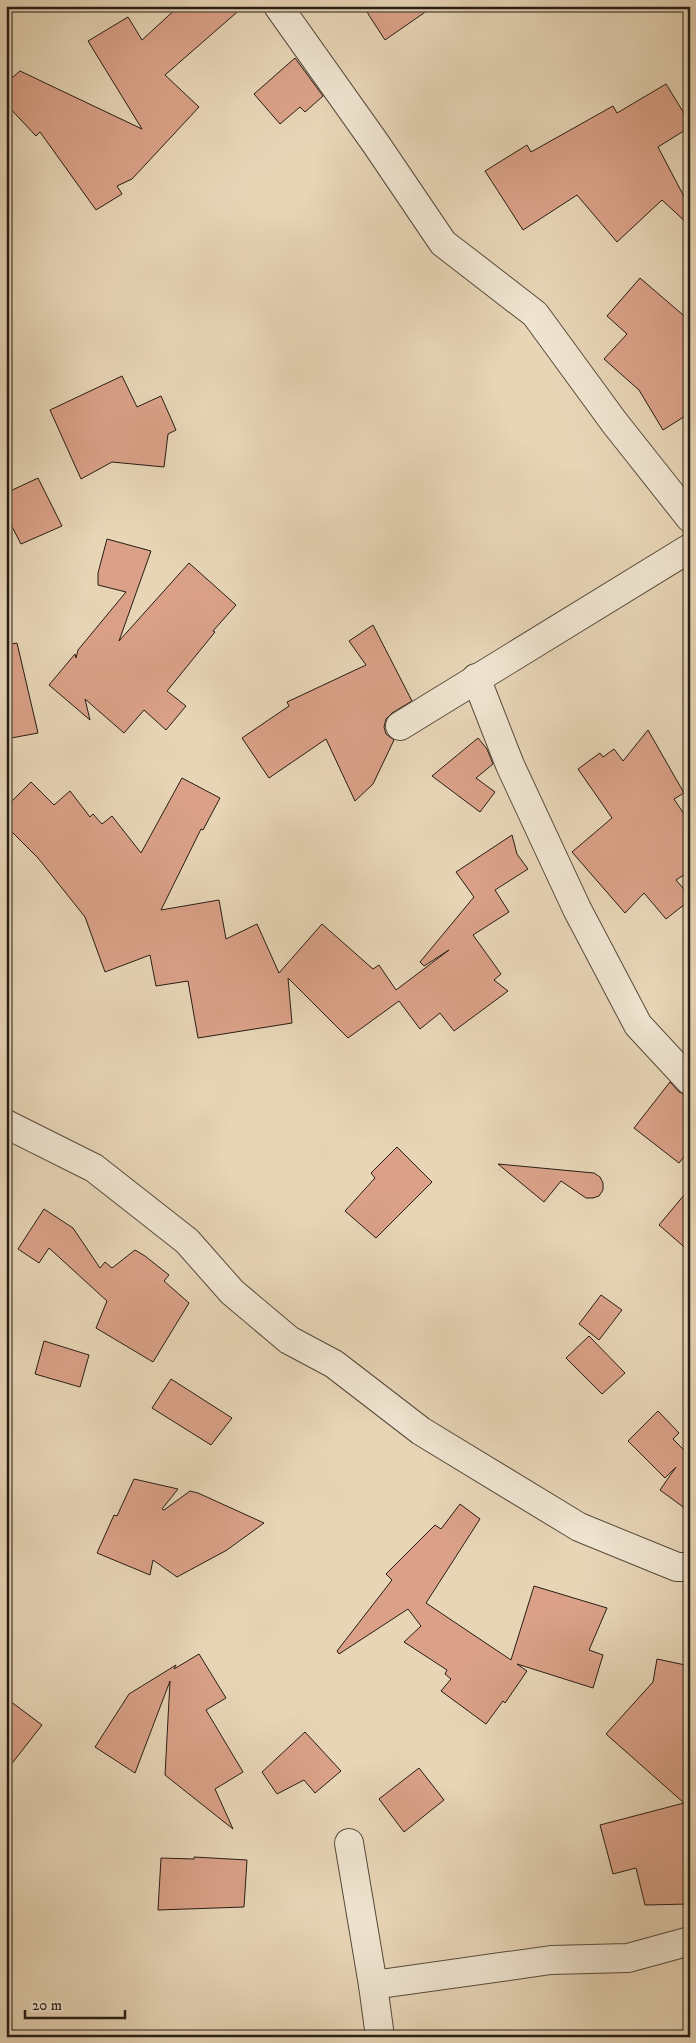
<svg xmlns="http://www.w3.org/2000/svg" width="696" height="2043" font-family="'IM FELL DW Pica',serif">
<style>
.building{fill:#daa188;stroke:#271d14}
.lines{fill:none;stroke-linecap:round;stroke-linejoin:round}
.minor-casing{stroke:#574b3c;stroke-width:30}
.minor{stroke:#efe4d0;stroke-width:28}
</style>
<rect width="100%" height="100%" fill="#e7d5b6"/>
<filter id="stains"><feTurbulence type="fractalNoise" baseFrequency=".004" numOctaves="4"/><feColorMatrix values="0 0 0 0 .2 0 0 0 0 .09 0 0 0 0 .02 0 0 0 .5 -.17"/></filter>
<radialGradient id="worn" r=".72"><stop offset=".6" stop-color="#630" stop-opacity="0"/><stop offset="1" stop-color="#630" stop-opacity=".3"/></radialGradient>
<!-- building -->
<g class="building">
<path d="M179,6H244L165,75L199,107L132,179L117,186L122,194L96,210L40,132L36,136L6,104V83L20,71L142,129L88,41L128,17L142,40Z"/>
<path d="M363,6H434L385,40Z"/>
<path d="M295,58L323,96L305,112L300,107L280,124L254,94Z"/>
<path d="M666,84L690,123V127L658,147L690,208V226L662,200L617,242L577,195L523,230L485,171L527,145L531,152L613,106L617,113Z"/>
<path d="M640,278L690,321V413L663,430L639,390L604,359L627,334L607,316Z"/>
<path d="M122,376L137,407L161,396L176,430L168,434L164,467L112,462L81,479L50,410Z"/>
<path d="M38,478L62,526L21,544L6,515V493Z"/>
<path d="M107,539L151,551L119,641L189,563L236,605L213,631L215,632L167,691L186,706L166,730L144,710L124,733L85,699L90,720L49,685L75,654L76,658L78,650L126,592L98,585V573Z"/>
<path d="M373,625L412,701L392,713L386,719L384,727L386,734L394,740L373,784L355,801L326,739L269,778L242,738L289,706L287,702L366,665L349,641Z"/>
<path d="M17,643L38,733L6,739V645Z"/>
<path d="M648,730L684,793L674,799L690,823V871L676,880L690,896V900L666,919L644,893L625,913L572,852L612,818L578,769L600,753L603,757L614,749L623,761Z"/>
<path d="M478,738L487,749L493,764L476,778L495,792L480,812L432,776Z"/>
<path d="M182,778L220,798L203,830L201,829L161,910L219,900L226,939L257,924L279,973L322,924L373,969L379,965L396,990L449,950L424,966L420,962L474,897L456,872L512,835L517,854L528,869L495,890L509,912L473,935L501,974L494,980L508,991L454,1031L440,1013L420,1029L399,1001L348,1038L288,978L292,1023L198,1038L188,981L156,986L150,955L105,972L85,917L38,858L6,826V807L31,782L54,805L70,791L90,817L93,814L102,824L112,816L141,853Z"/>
<path d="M670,1082L679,1092L690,1096V1149L679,1163L634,1128Z"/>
<path d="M397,1147L432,1182L376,1238L345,1211L375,1178L371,1173Z"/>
<path d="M498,1164L594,1173L600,1177L603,1183V1190L599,1196L593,1198H586L561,1181L544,1202Z"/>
<path d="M690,1188V1252L659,1225Z"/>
<path d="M44,1209L73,1228L100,1268L105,1262L112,1268L135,1250L145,1256L169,1275L164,1281L189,1303L153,1362L96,1328L107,1301L49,1248L39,1263L18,1249Z"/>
<path d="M601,1295L622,1310L599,1340L579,1324Z"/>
<path d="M589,1336L625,1373L602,1394L566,1358Z"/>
<path d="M44,1341L89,1355L80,1387L35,1374Z"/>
<path d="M171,1379L232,1418L211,1445L152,1408Z"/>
<path d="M658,1411L679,1433L673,1439L687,1453L690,1449V1512L660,1490L676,1467L665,1478L628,1441Z"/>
<path d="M134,1479L178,1489L162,1509L164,1510L190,1491L198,1493L264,1523L227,1550L177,1577L153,1560L150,1575L97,1553L114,1515L117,1516Z"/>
<path d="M460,1504L480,1519L426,1603L511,1660L534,1586L607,1608L589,1650L603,1655L593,1688L517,1664L527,1671L505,1703L503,1701L486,1724L441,1691L451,1679L445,1674L447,1670L404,1642L421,1626L408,1609L339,1654L337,1651L392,1580L386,1574L435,1525L441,1529Z"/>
<path d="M199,1654L226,1698L206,1710L243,1772L215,1789L233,1829L165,1775L170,1681L135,1773L95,1747L129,1694L176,1665L174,1669Z"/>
<path d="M657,1659L690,1666V1904L645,1905L636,1868L613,1874L600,1825L684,1803L606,1734L653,1682Z"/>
<path d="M6,1698L42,1725L6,1771Z"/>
<path d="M305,1732L341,1771L315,1793L304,1780L277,1794L262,1772Z"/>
<path d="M419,1768L444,1800L404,1832L379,1799Z"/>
<path d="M194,1857L247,1860L244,1907L158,1910L161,1858L194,1859Z"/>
</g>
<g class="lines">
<!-- minor casing -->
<g class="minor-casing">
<g id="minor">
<path d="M278,6L376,144L443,243L535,314L614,422L690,518"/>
<path d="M476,678L510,765L577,909L638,1025L690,1081"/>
<path d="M400,726L690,548"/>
<path d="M6,1124L94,1168L187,1241L232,1292L289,1340L334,1364L421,1431L579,1527L677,1567H690"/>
<path d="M349,1843L373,1985L551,1960L628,1958L690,1941"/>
<path d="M373,1985L380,2037"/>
</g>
</g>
<!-- minor -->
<use href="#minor" class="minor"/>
</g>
<!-- margin -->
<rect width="696" height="2043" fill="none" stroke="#e7d5b6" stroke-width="25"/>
<rect x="8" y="8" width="681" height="2028" fill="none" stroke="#271d14" stroke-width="2.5"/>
<rect x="12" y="12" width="671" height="2018" fill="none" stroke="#271d14"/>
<!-- scale -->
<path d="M25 2010v8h100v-8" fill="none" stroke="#271d14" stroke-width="2.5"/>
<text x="32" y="2010" font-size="15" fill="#271d14" stroke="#efe4d0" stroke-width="4" paint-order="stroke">20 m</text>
<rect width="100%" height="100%" filter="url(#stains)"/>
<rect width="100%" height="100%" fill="url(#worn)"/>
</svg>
